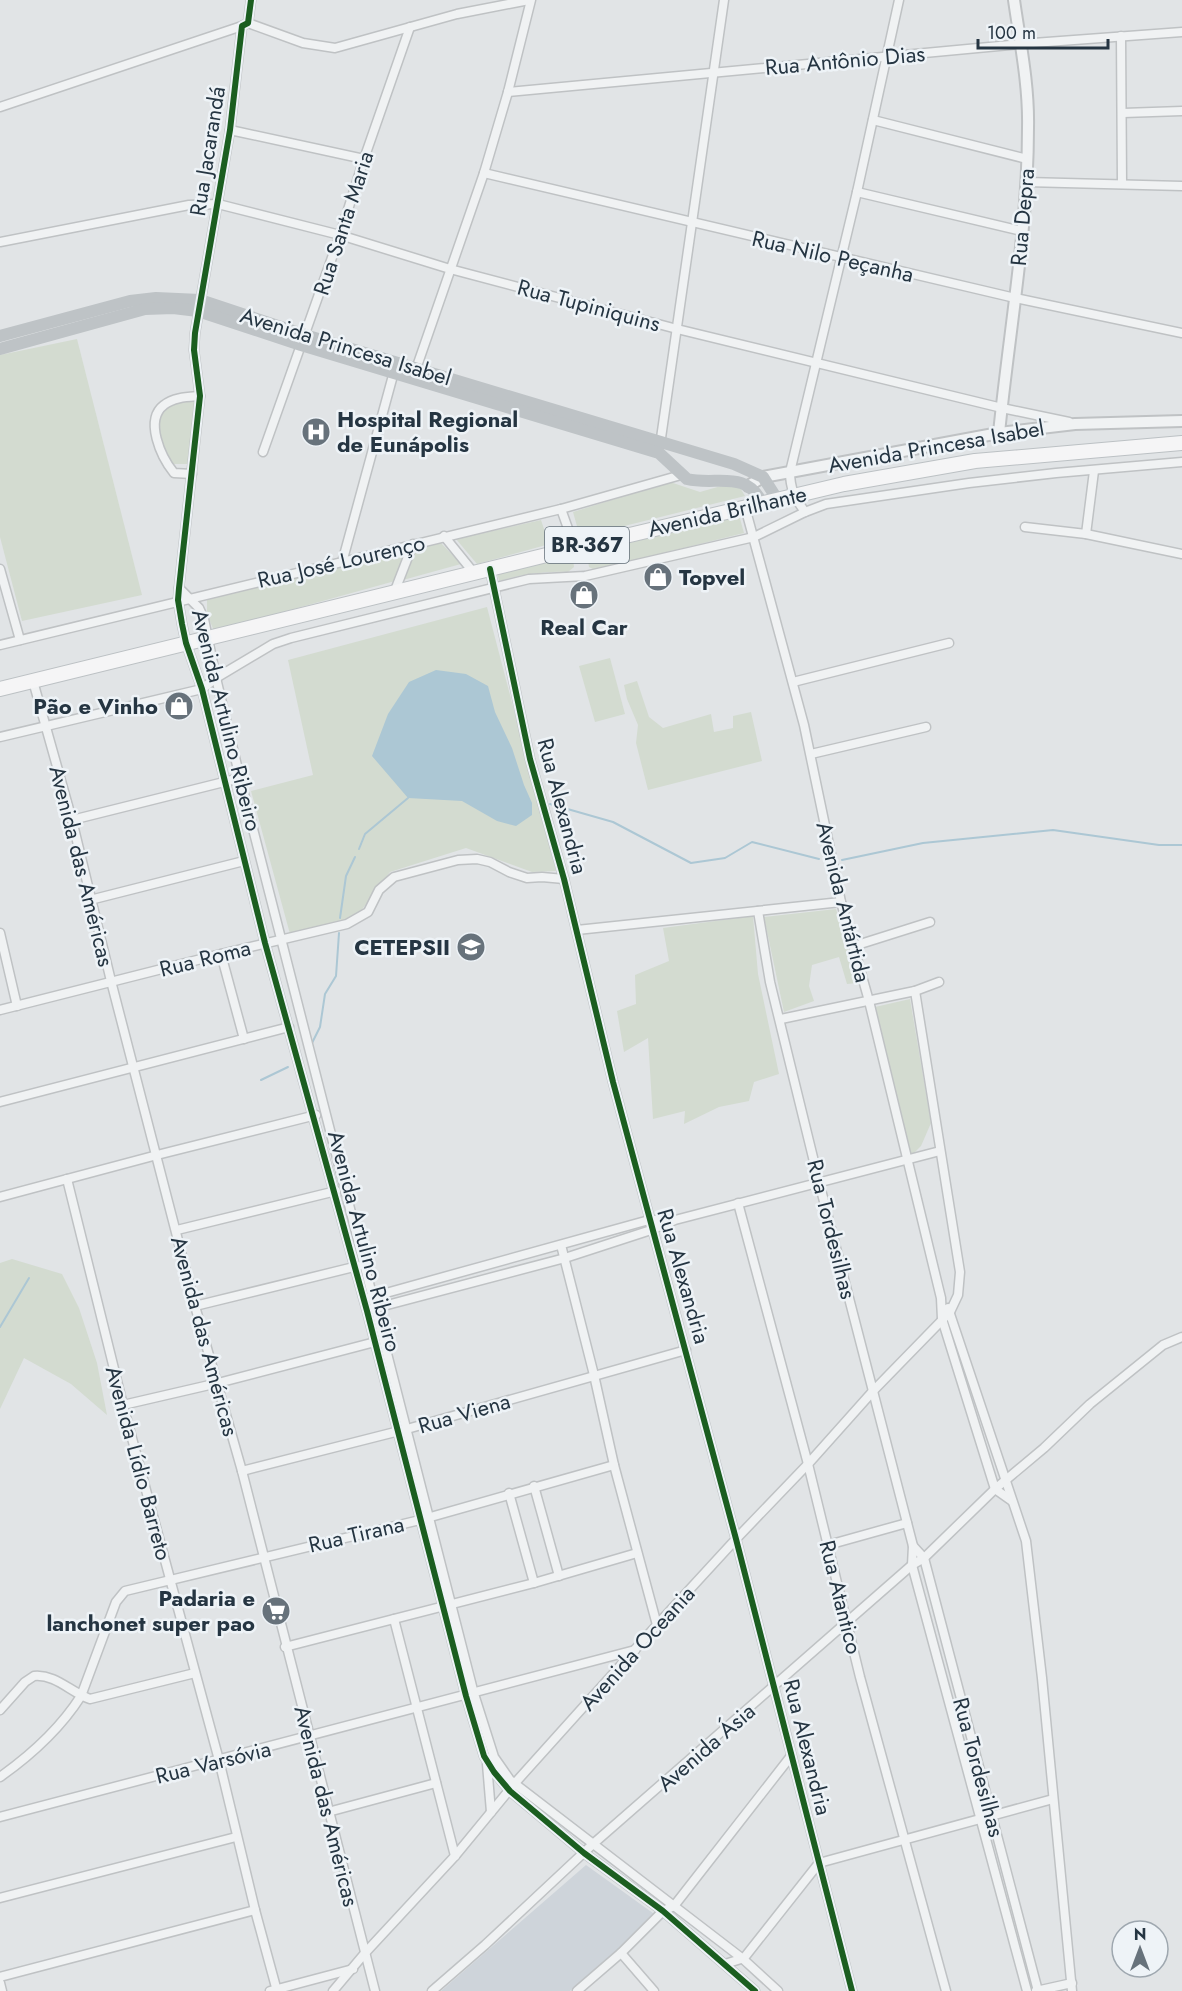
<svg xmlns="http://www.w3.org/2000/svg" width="1182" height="1991" font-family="Jost,sans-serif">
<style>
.built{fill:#ced4da}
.green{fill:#d3dbd0}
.water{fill:#acc7d4}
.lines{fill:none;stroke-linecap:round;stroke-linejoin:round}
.stream{stroke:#acc7d4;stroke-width:2}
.minor-casing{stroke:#bfc2c4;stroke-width:11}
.tertiary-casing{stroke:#bfc2c4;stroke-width:14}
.primary-casing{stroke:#bcc1c4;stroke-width:16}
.minor{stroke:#f0f2f3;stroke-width:8}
.tertiary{stroke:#f0f2f3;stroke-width:10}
.secondary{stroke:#bec3c6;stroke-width:12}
.primary{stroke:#f5f5f6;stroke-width:14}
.cycleway-casing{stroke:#eef3f7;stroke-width:10}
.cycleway{stroke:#1b5e20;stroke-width:6}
.labels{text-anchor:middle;stroke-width:5;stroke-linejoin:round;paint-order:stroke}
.shield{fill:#eef3f7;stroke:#616e78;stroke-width:1.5}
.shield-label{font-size:21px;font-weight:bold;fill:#253542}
.street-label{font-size:22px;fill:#253542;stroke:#eef3f7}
.poi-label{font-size:22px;font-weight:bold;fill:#253542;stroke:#eef3f7;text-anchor:end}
</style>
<rect width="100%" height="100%" fill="#e1e4e6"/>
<!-- built -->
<path class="built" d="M586,1865L657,1916L570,1991H441Z"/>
<!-- green -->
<g class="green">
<path d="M77,339L142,595L22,621L0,537V355Z"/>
<path d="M195,402L189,464H174C163,453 150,418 167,407C174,402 186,402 195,402Z"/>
<path d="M670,482L700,492L721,486H739L745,496L580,537L573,512Z"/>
<path d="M739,515L744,533L595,570L589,567L588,560L590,550Z"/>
<path d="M541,520L547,538L546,545L477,564L456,539Z"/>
<path d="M441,543L461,564L403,580L415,548Z"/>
<path d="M407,551L395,581L214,631L207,614V599Z"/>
<path d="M567,556L573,559L574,567L568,572C544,571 523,574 499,581L497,572Z"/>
<path d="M487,607L556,871L532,872L466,848L390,872L352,923L290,934L251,791L313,775L288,660Z"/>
<path d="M610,658L625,714L595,722L579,666Z"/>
<path d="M637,681L649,717L663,728L711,714L714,732L733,728V716L751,712L762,761L648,790L636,743L638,725L627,699L624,685Z"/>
<path d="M836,909L858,983L847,984L839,957L812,965L809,986L814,1001L784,1012L764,917Z"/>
<path d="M753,916L758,974L779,1074L754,1082L749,1101L719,1107L684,1124L685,1111L653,1119L648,1038L624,1052L617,1011L636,1004L635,975L669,961L663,928Z"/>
<path d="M910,999L931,1123L921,1146L910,1157L906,1145L875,1007Z"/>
<path d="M12,1259L62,1274L79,1308L97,1363L107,1415L71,1384L24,1358L0,1409V1263Z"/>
</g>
<!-- water -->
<path class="water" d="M436,670L466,674L488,686L495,712L512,748L524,785L532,803V815L516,826L497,821L462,801L408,798L372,756L388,714L409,682Z"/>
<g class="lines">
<!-- stream -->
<g class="stream">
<path d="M550,804L613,822L691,863L725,858L752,842L819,859"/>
<path d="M359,849L365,834L408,798"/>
<path d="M842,860L923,843L1053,830L1159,845H1182"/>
<path d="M340,918L346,876L355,857"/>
<path d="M311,1045L320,1027L325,994L336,976L339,933"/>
<path d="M261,1080L288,1067"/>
<path d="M0,1327L29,1278"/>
</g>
<!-- minor casing -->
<g class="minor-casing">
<g id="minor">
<path d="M251,0L248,23L242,26L230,130L195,333L194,350L200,396L179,588L178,600L182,624L186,643L202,689L265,943L367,1311L466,1696L484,1756L494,1772L510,1791L584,1853L663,1911L755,1991"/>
<path d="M248,23L303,43L335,48L457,14L529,0"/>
<path d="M1121,36L1122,184"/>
<path d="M508,92L1020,44L1182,32"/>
<path d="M0,107L242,26"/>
<path d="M1123,113L1182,111"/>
<path d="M873,120L1027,159"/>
<path d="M230,130L364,159"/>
<path d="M484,173L1015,298L1182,333"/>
<path d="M1026,182L1182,186"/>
<path d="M857,192L1022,231"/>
<path d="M0,242L189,205L218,204L340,235L450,269L677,329L1002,408L1069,422"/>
<path d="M415,372L484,173L508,92L531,0"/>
<path d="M660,445L724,0"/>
<path d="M263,452L340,235L364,159L410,27"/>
<path d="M192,474L174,473C161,457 144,420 164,405C174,397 188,397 200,396"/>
<path d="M745,507L804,725L841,902L869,1001L941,1298L942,1319L995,1489L1012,1501"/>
<path d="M561,509L575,548"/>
<path d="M805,512C795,498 790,489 790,472L857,192L899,0"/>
<path d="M1025,527L1086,534L1182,554"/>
<path d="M1086,534L1094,471"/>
<path d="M444,536L474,573"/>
<path d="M346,560L343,559L395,368"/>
<path d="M0,569L20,640"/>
<path d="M490,569L530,759L564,879L613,1082L736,1539L852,1991"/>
<path d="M179,588L199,608L204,619L216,678L240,778L474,1694L494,1757L510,1780L743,1959L778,1991"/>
<path d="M394,593L413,544"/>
<path d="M0,645L561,509L681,475"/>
<path d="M33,681L72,820L111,981L195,1306L242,1471L375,1991"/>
<path d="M793,682L949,643"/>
<path d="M0,737L202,689L216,678L273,644L291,638L529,579L585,576L754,537L805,512L826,504L969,483L1056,473L1182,462"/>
<path d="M811,754L926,727"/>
<path d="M72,820L240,778"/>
<path d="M90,900L244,861"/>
<path d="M758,911L770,982L819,1182L913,1546L912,1565L1027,1991"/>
<path d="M577,930L841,902"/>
<path d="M0,933L17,1006"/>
<path d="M854,946L930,922"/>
<path d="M221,954L244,1039"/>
<path d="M0,1010L221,954L347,924L368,912L379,890L394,877L458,860L477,859L490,862L509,872L527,878L542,877L564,879"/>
<path d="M781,1019L915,991L939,982"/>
<path d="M0,1102L289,1027"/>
<path d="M67,1179L123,1405L219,1760L255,1910L277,1991"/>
<path d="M0,1197L157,1155L316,1115"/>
<path d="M738,1203L808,1464L860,1677L946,1991"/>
<path d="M177,1230L336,1191"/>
<path d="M561,1245L594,1375L614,1465L657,1625"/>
<path d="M368,1298L649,1220H672"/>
<path d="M195,1306L358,1266"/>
<path d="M948,1308L1026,1541L1042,1678L1072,1991"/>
<path d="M372,1309L565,1258L651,1230L675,1220L940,1151"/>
<path d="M123,1405L218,1383L375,1342"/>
<path d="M242,1471L407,1429L686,1350"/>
<path d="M534,1486L559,1576"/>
<path d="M509,1493L534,1583"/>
<path d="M828,1545L907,1523"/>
<path d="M913,1546L924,1558L1038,1991"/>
<path d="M394,1619L455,1856"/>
<path d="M285,1647L534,1583L637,1553"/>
<path d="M0,1710L25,1682L34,1676C56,1674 70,1692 90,1699L195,1673"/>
<path d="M487,1764L491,1812"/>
<path d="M0,1777C31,1755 60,1729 81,1696L116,1602L125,1591L420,1520L614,1465"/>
<path d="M328,1812L436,1783"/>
<path d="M0,1817L635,1650"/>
<path d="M0,1898L236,1837"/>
<path d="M621,1953L654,1991"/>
<path d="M725,1964L744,1958L819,1863L1053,1799"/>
<path d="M0,1977L255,1910"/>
<path d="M0,1983L2,1991"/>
<path d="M270,1991L353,1969"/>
<path d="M333,1991L365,1953L455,1856L515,1783L657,1625L736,1539L808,1464L874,1390L950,1312L958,1295L960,1272L915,991"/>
<path d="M432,1991L485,1945L593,1844L912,1565L924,1558L995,1489L1044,1448L1090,1404L1163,1345L1182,1337"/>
<path d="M577,1991L621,1953L663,1911L674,1906L791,1756"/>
<path d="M1036,1991L1072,1983"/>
</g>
</g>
<!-- tertiary casing -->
<g class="tertiary-casing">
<g id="tertiary">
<path d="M999,433C1009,332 1028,230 1028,128C1029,85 1020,42 1014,0"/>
<path d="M748,486L763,477L790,472L999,433L1075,424L1182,421"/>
</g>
</g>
<!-- primary casing -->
<g class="primary-casing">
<path id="primary" d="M0,689L575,548L844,484L975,461L1182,443"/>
</g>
<!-- minor -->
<use href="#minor" class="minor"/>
<!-- tertiary -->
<use href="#tertiary" class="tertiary"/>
<!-- secondary -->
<g class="secondary">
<path d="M0,336L130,301L156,298L200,300L305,335L734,464L763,477L777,499"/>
<path d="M0,349L145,309L173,308L198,311L301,345L659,453L687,479C716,486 746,469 762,503"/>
</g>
<!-- primary -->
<use href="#primary" class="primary"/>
<!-- cycleway casing -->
<g class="cycleway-casing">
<g id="cycleway">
<path d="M251,0L248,23L242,26L230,130L195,333L194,350L200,396L179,588L178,600L182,624L186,643L202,689L265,943L367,1311L466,1696L484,1756L494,1772L510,1791L584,1853L663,1911L755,1991"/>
<path d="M490,569L530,759L564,879L613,1082L736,1539L852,1991"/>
</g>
</g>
<!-- cycleway -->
<use href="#cycleway" class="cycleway"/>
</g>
<!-- icons -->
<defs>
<g id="hospital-disc" transform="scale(1.5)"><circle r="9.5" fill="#67727b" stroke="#eef3f7"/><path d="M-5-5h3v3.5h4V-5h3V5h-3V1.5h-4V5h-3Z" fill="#fff"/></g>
<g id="shop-disc" transform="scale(1.5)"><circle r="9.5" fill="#67727b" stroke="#eef3f7"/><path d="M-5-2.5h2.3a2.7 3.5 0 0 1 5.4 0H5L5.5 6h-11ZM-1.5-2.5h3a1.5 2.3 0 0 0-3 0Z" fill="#fff"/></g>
<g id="school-disc" transform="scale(1.5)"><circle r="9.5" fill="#67727b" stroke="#eef3f7"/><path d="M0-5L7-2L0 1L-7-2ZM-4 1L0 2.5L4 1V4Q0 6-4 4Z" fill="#fff"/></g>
<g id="supermarket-disc" transform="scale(1.5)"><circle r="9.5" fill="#67727b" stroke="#eef3f7"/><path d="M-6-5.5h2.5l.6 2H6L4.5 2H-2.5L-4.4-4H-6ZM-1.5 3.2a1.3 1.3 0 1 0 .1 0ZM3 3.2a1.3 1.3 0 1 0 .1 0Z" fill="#fff"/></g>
</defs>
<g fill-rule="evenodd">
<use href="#hospital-disc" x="316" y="432"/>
<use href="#shop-disc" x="658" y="577"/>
<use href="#shop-disc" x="584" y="595"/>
<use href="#shop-disc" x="179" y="706"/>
<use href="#school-disc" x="471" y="947"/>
<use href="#supermarket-disc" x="276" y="1611"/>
</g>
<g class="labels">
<!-- shield labels -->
<rect class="shield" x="545" y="527" width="84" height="36" rx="4.5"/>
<g class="shield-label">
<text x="587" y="552">BR-367</text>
</g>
<!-- street labels -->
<g class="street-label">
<text transform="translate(845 60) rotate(-5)" y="8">Rua Antônio Dias</text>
<text transform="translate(207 151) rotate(-81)" y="8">Rua Jacarandá</text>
<text transform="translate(1022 217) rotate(-85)" y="8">Rua Depra</text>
<text transform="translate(343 223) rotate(-72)" y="8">Rua Santa Maria</text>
<text transform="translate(833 256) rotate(13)" y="8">Rua Nilo Peçanha</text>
<text transform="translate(589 305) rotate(15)" y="8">Rua Tupiniquins</text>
<text transform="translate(346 346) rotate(17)" y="8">Avenida Princesa Isabel</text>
<text transform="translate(936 446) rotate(-10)" y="8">Avenida Princesa Isabel</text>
<text transform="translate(727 511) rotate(-13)" y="8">Avenida Brilhante</text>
<text transform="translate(341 561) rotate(-13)" y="8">Rua José Lourenço</text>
<text transform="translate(227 720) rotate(76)" y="8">Avenida Artulino Ribeiro</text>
<text transform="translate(563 806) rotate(75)" y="8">Rua Alexandria</text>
<text transform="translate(82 866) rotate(76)" y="8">Avenida das Américas</text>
<text transform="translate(844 902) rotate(76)" y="8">Avenida Antártida</text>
<text transform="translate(205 958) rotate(-14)" y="8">Rua Roma</text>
<text transform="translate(832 1229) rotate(76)" y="8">Rua Tordesilhas</text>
<text transform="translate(365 1241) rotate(75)" y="8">Avenida Artulino Ribeiro</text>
<text transform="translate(684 1276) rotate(74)" y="8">Rua Alexandria</text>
<text transform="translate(205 1336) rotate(75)" y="8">Avenida das Américas</text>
<text transform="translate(464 1413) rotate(-16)" y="8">Rua Viena</text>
<text transform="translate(139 1463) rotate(75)" y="8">Avenida Lídio Barreto</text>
<text transform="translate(356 1534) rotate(-13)" y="8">Rua Tirana</text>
<text transform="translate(841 1597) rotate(76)" y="8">Rua Atantico</text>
<text transform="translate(637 1648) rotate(-48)" y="8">Avenida Oceania</text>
<text transform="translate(706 1747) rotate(-41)" y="8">Avenida Ásia</text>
<text transform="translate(808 1747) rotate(76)" y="8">Rua Alexandria</text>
<text transform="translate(213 1762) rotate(-14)" y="8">Rua Varsóvia</text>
<text transform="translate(979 1767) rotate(75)" y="8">Rua Tordesilhas</text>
<text transform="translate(327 1806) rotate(76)" y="8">Avenida das Américas</text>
</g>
<!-- poi labels -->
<g class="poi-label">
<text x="337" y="427" text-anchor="start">Hospital Regional<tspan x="337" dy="25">de Eunápolis</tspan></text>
<text x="679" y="585" text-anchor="start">Topvel</text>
<text x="584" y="635" text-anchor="middle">Real Car</text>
<text x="158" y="714">Pão e Vinho</text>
<text x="450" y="955">CETEPSII</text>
<text x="255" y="1606">Padaria e<tspan x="255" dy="25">lanchonet super pao</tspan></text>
</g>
</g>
<!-- north arrow -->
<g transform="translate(1140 1949)"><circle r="28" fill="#eef3f7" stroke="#9ea7af" stroke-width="1.5"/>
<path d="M0-4.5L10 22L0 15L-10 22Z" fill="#67727b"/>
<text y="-9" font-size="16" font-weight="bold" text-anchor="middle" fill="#253542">N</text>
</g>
<!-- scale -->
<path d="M978 39v9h130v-9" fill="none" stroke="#253542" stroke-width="3"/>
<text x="987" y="39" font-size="18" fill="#253542" stroke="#eef3f7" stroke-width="4.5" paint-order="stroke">100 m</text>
</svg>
